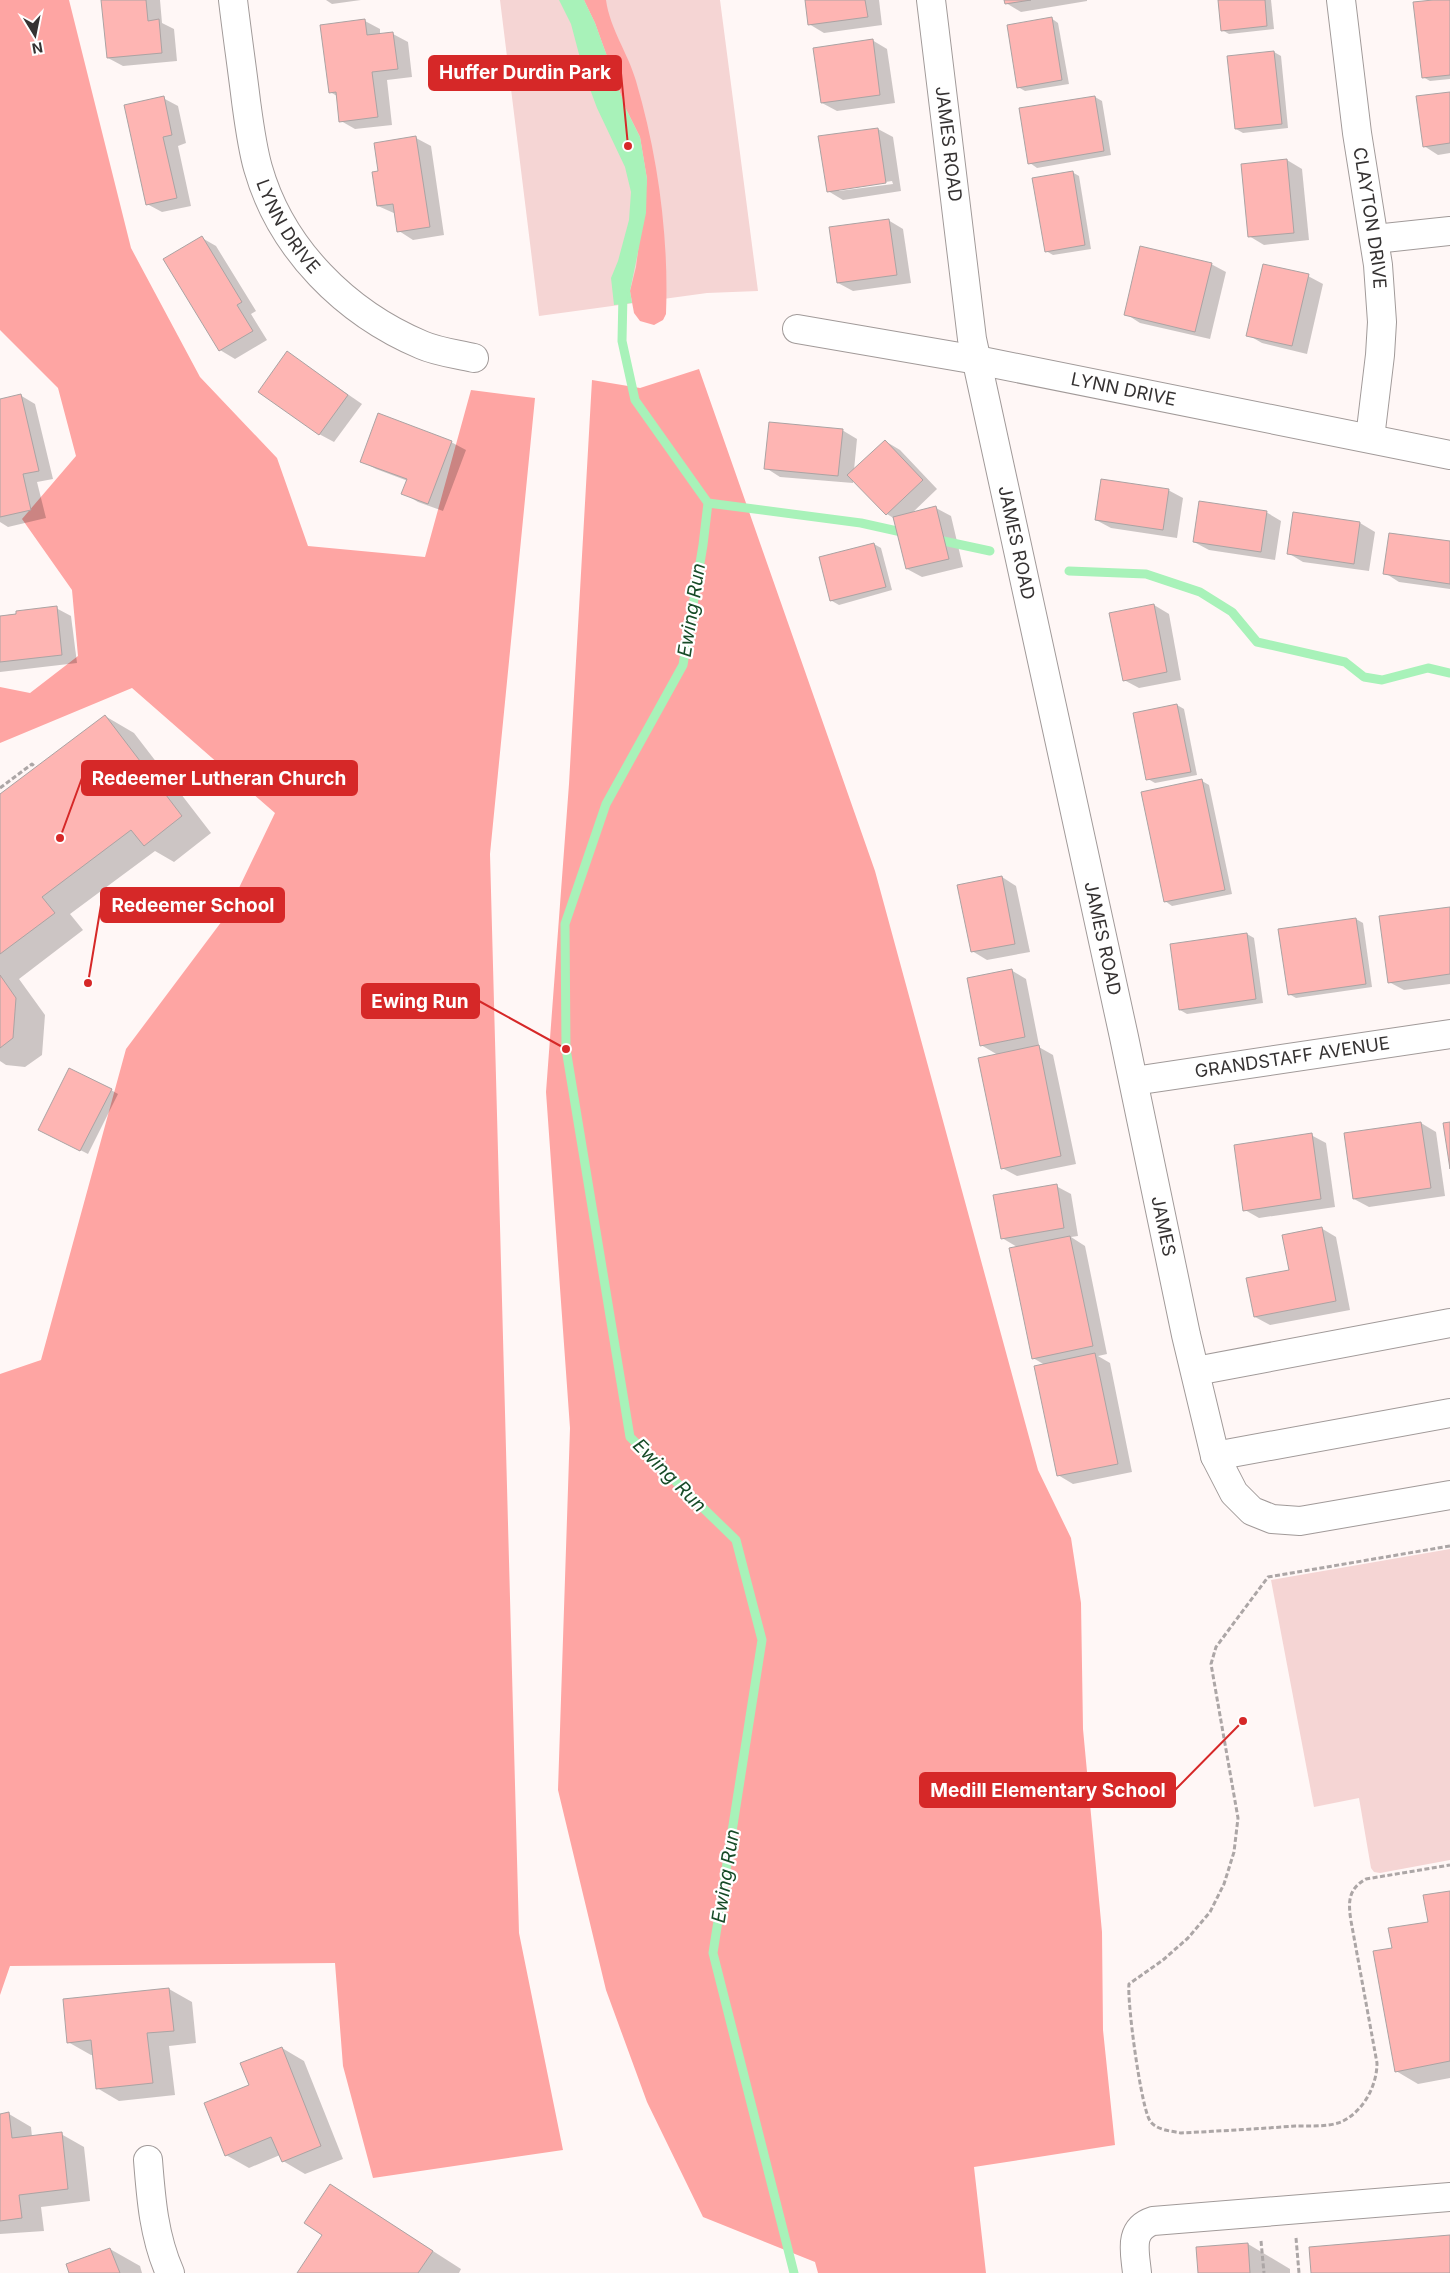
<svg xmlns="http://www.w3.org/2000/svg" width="1450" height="2273" font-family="Inter,sans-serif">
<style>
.green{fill:#f5d5d4}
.forest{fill:#fea5a3}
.water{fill:#a8f2b9}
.shadow{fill:#0003;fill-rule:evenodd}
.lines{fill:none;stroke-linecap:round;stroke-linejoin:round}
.stream{stroke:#a8f2b9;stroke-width:9}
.building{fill:#feb5b3;stroke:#aba3a3}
.minor-casing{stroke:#a19a99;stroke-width:30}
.path{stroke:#aca6a6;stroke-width:3;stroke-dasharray:5 2.5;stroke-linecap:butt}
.minor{stroke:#fff;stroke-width:28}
.labels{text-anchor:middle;stroke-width:4.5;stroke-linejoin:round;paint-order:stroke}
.street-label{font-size:18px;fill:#353232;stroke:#fff}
.water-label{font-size:19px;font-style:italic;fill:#164b27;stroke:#fff}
.leader{fill:none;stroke:#d62828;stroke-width:2}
.callout-dot{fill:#d62828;stroke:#fff;stroke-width:2}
.callout{fill:#d62828;stroke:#d62828;stroke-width:2}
.callout-label{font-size:19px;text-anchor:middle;font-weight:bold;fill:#fff}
</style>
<rect width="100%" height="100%" fill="#fff7f6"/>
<!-- green -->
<g class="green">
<path d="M500,0H720L758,291L707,293L539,316Z"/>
<path d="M1450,1549V1860L1380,1873L1374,1872L1371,1868L1359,1798L1314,1807L1271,1580Z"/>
</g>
<!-- forest -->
<g class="forest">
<path d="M0,0H69L131,248L200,377L277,458L308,546L425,557L471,390L535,398L490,854L519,1933L563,2150L373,2178L343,2066L335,1963L10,1966L0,1995V1374L41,1360L126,1049L225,917L275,813L132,688L0,743V687L30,693L78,656L72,590L22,519L76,456L58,388L0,330Z"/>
<path d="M584,0H606C610,29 628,53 636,81C658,156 669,237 666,314L663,320L654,325L640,321L634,313L630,291L636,267L647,179L640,137L626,109L595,23Z"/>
<path d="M699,369L875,871L1038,1470L1071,1538L1081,1603L1083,1729L1102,1932L1103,2030L1115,2145L974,2167L986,2273H818L815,2262L703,2217L647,2102L606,1990L558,1790L570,1428L546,1092L569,784L592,380L640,388Z"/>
</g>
<!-- water -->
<path class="water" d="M559,0H584L595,23L626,109L640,137L647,179L646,213L630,291L632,303L614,305L611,278L618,261L629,220L631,192L625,167L597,108L584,73L571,24Z"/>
<!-- shadow -->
<g class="shadow">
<path d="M103,0H160L162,23L174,29L177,61L123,66L108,58Z"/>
<path d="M326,0H361L332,4Z"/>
<path d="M806,0H879L882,25L824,33L809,24Z"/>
<path d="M1005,0H1087V1L1021,12L1006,3Z"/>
<path d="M1219,0H1271L1274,29L1229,34L1222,30Z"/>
<path d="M1443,0H1450V79L1430,81L1423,77Z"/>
<path d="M1051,18L1058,23L1069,84L1025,91L1018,87Z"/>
<path d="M365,21L380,29V35L393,34L408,42L412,77L387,80L392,125L355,129L341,121L337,96L330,92Z"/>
<path d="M872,40L887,49L895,103L837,111L822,103Z"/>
<path d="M1274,52L1281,56L1288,128L1243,133L1236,129Z"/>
<path d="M1450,93V153L1438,155L1424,146Z"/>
<path d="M1095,97L1102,101L1111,155L1037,168L1030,163Z"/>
<path d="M163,98L178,106L186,143L178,146L191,206L162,212L147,204Z"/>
<path d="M878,129L893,137L901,191L843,200L828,191L820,137ZM892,181L893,184L839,191V189Z"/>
<path d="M416,138L431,146L444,235L413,240L399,231L396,214L378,206L379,172Z"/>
<path d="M1287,160L1302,169L1309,240L1264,245L1249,236Z"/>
<path d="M1072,172L1079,176L1091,249L1053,255L1046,251Z"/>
<path d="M888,220L903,229L911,283L853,291L838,283Z"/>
<path d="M202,238L216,246L256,311L251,314L267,340L235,359L220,350L165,260Z"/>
<path d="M1211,264L1226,272L1210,339L1140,323L1126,314Z"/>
<path d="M1308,276L1323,284L1307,354L1262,343L1248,335Z"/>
<path d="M288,353L362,404L334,442L319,434Z"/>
<path d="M20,395L35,404L53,479L37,482L46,518L8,527L0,522V400Z"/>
<path d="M842,430L857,439L854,470L885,441L900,450L937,489L911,514L936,508L951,516L963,567L922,577L907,569L895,519L887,514L853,480V483L780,477L766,468Z"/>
<path d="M451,442L466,450L443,511L418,502L403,493L408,481L376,469L361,461Z"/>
<path d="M1168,490L1183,498L1177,538L1111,528L1096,520Z"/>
<path d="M1266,512L1281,521L1275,560L1209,550L1194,542Z"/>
<path d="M1294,514L1360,523L1375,532L1369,571L1303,562L1288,553Z"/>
<path d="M1450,543V589L1399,582L1385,573Z"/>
<path d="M874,544L881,548L892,590L839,605L832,601Z"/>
<path d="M1154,605L1169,614L1181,680L1139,688L1124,680Z"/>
<path d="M56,608L71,616L77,663L0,672V616Z"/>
<path d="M1177,705L1184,709L1197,775L1155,783L1148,779Z"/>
<path d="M105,716L134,733L211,833L174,862L155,851L70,914L83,930L19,979L45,1015L42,1055L25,1067L6,1065L0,1061V796Z"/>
<path d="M1202,781L1209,785L1232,894L1172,906L1165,901Z"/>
<path d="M1002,877L1016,886L1030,952L987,960L972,951Z"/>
<path d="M1450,908V984L1404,990L1389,982Z"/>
<path d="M1356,919L1363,923L1372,987L1296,998L1289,994Z"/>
<path d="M1247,934L1254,938L1263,1003L1187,1014L1180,1010Z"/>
<path d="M1011,970L1026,979L1039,1045L1037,1046L1053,1055L1076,1164L1017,1176L1002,1168L998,1055L981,1045Z"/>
<path d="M111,1090L118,1094L88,1154L47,1133Z"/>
<path d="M1421,1123L1436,1132L1445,1196L1369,1207L1354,1199Z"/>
<path d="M1311,1135L1326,1143L1335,1207L1259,1218L1245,1210Z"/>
<path d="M1056,1186L1071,1194L1078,1236L1071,1237L1085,1246L1107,1354L1098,1356L1110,1363L1132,1472L1073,1484L1058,1475L1045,1365L1033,1358L1019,1248L1002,1238Z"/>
<path d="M1321,1228L1336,1237L1350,1310L1270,1325L1255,1317Z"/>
<path d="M1450,1892V2078L1418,2084L1396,2071L1394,1949L1429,1923Z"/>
<path d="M169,1989L192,2002L196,2043L169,2046L175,2095L119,2101L97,2088L94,2055H91L68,2042L64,2001Z"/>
<path d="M282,2048L304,2061L343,2159L305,2174L283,2161L280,2155L249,2168L226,2155L251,2086Z"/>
<path d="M9,2114L31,2127L32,2137L61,2134L84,2147L90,2201L41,2207L44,2231L0,2234V2115Z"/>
<path d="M330,2185L461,2269L459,2273H298L324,2234Z"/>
<path d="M1248,2244L1290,2269V2273H1199Z"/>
<path d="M110,2249L140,2266L142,2273H70Z"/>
</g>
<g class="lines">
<!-- stream -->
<g class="stream">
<path d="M623,294L622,341L635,400L708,503L703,545L683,665L606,804L565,924L566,1049L630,1437L736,1540L762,1640L713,1953L794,2273"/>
<path d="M708,503L861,523L906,533"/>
<path d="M934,539L990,551"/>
<path d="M1069,571L1146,574L1200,592L1232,612L1257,642L1345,662L1364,677L1382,680L1428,668L1450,673"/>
</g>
</g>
<!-- building -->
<g class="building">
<path d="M101,0H146L148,21L159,19L162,53L107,58Z"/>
<path d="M805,0H865L868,17L808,25Z"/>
<path d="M1004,0H1031L1005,4Z"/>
<path d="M1218,0H1265L1267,26L1221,31Z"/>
<path d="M1433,0H1450V75L1422,78L1413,2Z"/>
<path d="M1052,17L1062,80L1017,88L1007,25Z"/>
<path d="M365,19L367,35L393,32L398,69L372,72L378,117L339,122L336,92L329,93L320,25Z"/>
<path d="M873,39L880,95L821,103L813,48Z"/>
<path d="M1274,51L1282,124L1235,129L1227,56Z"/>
<path d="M1450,92V143L1423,147L1416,96Z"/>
<path d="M164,96L172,135L163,137L177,198L146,205L124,105Z"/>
<path d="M1095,96L1104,151L1028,164L1019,108Z"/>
<path d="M878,128L886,183L827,192L818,136Z"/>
<path d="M416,136L430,227L397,232L393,204L377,206L372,172L378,171L374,143Z"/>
<path d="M1287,159L1294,233L1248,237L1241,164Z"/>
<path d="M1073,171L1085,245L1045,252L1032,178Z"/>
<path d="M889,219L897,275L837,283L829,227Z"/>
<path d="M202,236L242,302L237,305L253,331L219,351L163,259Z"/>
<path d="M1140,246L1212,263L1195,332L1124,315Z"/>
<path d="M1263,264L1309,274L1292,346L1246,336Z"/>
<path d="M287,351L348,395L319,435L258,392Z"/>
<path d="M21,394L39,471L23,474L31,510L0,517V399Z"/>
<path d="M378,413L452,441L428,504L401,494L407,479L360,462Z"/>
<path d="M769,422L843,429L838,476L764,469Z"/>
<path d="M885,440L923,480L886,515L847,475Z"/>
<path d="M1101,479L1169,489L1163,530L1095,520Z"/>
<path d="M1199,501L1267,511L1261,552L1193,542Z"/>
<path d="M936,506L949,559L906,569L893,517Z"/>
<path d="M1293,512L1360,522L1354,564L1287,554Z"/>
<path d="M1389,533L1450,541V584L1383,574Z"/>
<path d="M874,543L886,587L830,601L819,557Z"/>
<path d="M1154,604L1167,672L1123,681L1109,613Z"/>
<path d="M57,606L62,655L0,662V616L16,614V611Z"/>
<path d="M1177,704L1191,772L1146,780L1133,713Z"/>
<path d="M105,715L182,816L144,846L131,830L42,897L55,913L0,954V794Z"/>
<path d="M1202,779L1225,890L1164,902L1141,792Z"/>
<path d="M1002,876L1015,944L971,952L957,885Z"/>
<path d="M1450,907V974L1388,983L1379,916Z"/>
<path d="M1356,918L1366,984L1288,995L1278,929Z"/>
<path d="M1247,933L1256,999L1179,1010L1170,944Z"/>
<path d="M1012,969L1025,1037L980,1046L967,978Z"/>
<path d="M0,975L16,998L13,1038L0,1048Z"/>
<path d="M1039,1045L1061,1156L1001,1169L978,1058Z"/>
<path d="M69,1068L112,1089L80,1151L38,1130Z"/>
<path d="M1421,1122L1431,1188L1353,1199L1344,1133Z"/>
<path d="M1450,1122V1169L1443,1123Z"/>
<path d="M1312,1133L1321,1199L1243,1211L1234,1145Z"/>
<path d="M1057,1184L1064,1228L1001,1239L993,1195Z"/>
<path d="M1322,1227L1336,1301L1254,1317L1246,1278L1289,1270L1282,1235Z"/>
<path d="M1070,1236L1093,1346L1032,1359L1009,1248Z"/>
<path d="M1095,1353L1118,1464L1057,1476L1034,1366Z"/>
<path d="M1450,1891V2061L1395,2072L1373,1951L1392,1948L1388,1928L1428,1922L1423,1895Z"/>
<path d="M169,1988L174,2031L147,2033L153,2083L96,2089L91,2040L67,2043L63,1999Z"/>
<path d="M282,2047L321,2146L282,2162L271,2137L225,2156L204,2103L249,2085L240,2063Z"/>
<path d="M9,2112L12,2138L62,2132L68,2189L19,2195L22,2218L0,2221V2114Z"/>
<path d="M330,2184L433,2251L418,2273H297L322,2235L304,2223Z"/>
<path d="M1450,2235V2273H1311L1309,2247Z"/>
<path d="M1248,2243L1250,2273H1198L1196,2247Z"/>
<path d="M110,2248L120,2273H69L66,2264Z"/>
</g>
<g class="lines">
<!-- minor casing -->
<g class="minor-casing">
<g id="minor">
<path id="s1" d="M233,0C237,34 242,68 246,101C249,123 252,147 258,168C281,249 346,313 422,345C438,352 457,354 474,358"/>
<path id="s2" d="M931,0L972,339L1124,1037L1186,1335L1215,1456L1234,1493L1252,1511L1272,1519L1300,1521L1450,1495"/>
<path id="s3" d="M1341,0L1357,133L1378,265L1382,322L1380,355L1370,438"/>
<path d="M1375,239L1450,231"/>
<path id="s4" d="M797,329L977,360L1450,455"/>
<path id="s5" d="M1134,1081L1450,1034"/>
<path d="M1196,1371L1450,1323"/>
<path d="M1215,1456L1450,1413"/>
<path d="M148,2160C151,2199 154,2237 170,2273"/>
<path d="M1137,2273C1135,2252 1128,2229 1153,2221L1450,2197"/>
</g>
</g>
<!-- path -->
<g class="path">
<path d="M0,788L32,764L35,767"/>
<path d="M1450,1546L1268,1577L1216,1647L1211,1664L1238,1818L1234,1852L1224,1884L1210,1912L1188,1938L1163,1960L1129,1984C1127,2003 1141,2107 1150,2121C1156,2130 1171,2131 1181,2133C1219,2131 1257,2129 1295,2126C1309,2126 1328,2127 1341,2122C1363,2112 1377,2086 1377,2063L1351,1921C1348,1902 1348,1889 1366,1879L1450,1865"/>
<path d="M1296,2238L1299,2273"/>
<path d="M1261,2241L1264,2273"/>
</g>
<!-- minor -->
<use href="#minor" class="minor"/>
</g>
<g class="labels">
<!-- street labels -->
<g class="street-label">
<text dy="6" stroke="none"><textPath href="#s2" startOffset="145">JAMES ROAD</textPath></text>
<text dy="6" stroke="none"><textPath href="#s3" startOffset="220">CLAYTON DRIVE</textPath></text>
<text dy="6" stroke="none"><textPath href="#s1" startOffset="236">LYNN DRIVE</textPath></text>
<text dy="6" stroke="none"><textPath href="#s4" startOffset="332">LYNN DRIVE</textPath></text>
<text dy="6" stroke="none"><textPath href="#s2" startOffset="550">JAMES ROAD</textPath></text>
<text dy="6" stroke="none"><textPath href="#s2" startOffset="955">JAMES ROAD</textPath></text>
<text dy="6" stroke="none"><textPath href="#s5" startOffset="160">GRANDSTAFF AVENUE</textPath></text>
<text dy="6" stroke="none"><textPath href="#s2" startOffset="1249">JAMES</textPath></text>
</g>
<!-- water labels -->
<g class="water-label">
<text transform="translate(691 610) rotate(-81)" y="7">Ewing Run</text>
<text transform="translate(670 1475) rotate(45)" y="7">Ewing Run</text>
<text transform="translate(725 1876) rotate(-81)" y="7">Ewing Run</text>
</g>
</g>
<!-- callouts -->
<path class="leader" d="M628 146L621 73M60 838L82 778M88 983L101 905M566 1049L479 1001M1243 1721L1175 1790"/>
<g class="callout-dot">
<circle cx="628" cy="146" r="5"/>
<circle cx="60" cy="838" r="5"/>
<circle cx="88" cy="983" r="5"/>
<circle cx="566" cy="1049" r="5"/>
<circle cx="1243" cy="1721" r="5"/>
</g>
<g class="callout">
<rect x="429" y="56" width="192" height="34" rx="5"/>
<rect x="82" y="761" width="275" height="34" rx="5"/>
<rect x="101" y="888" width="183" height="34" rx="5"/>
<rect x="362" y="984" width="117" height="34" rx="5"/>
<rect x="920" y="1773" width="255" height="34" rx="5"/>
</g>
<g class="callout-label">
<text x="525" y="79">Huffer Durdin Park</text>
<text x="219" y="785">Redeemer Lutheran Church</text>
<text x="193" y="912">Redeemer School</text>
<text x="420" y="1008">Ewing Run</text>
<text x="1048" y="1797">Medill Elementary School</text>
</g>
<!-- north arrow -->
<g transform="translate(35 35) rotate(170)" stroke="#ffffff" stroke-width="4" paint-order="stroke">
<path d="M0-4L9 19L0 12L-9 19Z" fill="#353232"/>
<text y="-8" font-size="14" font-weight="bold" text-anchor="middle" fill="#353232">N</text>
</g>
</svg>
